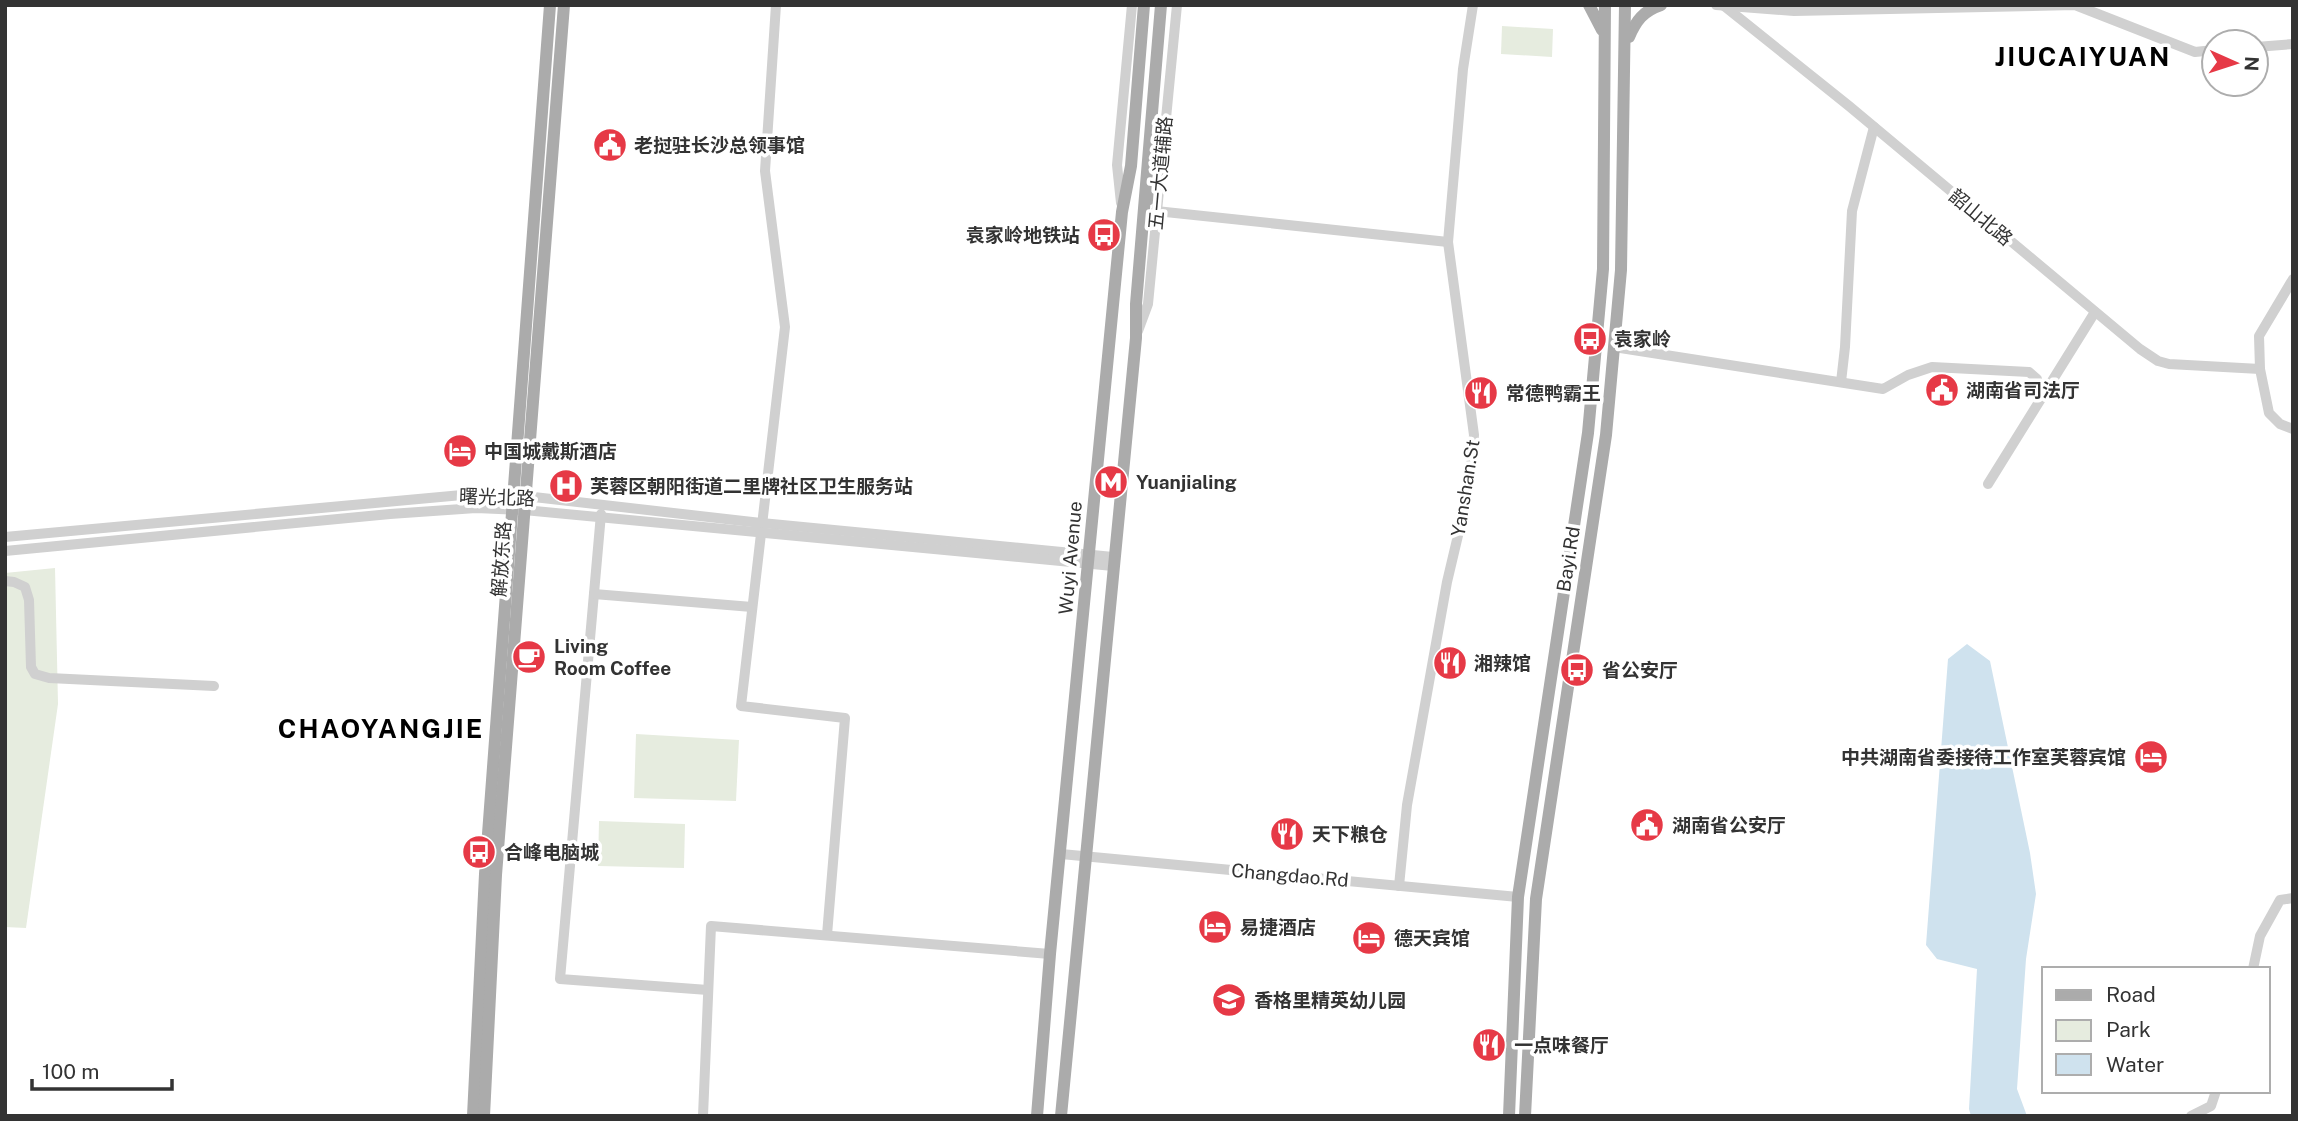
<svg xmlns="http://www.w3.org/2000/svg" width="2298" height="1121" font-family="'Public Sans','Noto Sans SC',sans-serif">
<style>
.green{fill:#e6ecdf}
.water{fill:#cfe2ee}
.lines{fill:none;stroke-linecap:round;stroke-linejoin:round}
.minor{stroke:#d0d0d0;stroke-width:10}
.major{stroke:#ababab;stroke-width:12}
.labels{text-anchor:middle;stroke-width:7;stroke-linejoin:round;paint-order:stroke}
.poi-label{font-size:19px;font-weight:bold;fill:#333;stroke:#fff;text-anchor:start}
.street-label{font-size:19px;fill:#333;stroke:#fff}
.district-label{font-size:26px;font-weight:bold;letter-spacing:2px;fill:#000;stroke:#fff}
</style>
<rect width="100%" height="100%" fill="#fff"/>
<!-- green -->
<g class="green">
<path d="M1502,26L1553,29L1552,57L1501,54Z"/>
<path d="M55,568L58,704L26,928L5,927V573Z"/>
<path d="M636,734L739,740L736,801L634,798Z"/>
<path d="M599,821L685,824L684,868L598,866Z"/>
</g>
<!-- water -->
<path class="water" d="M1967,644L1990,661L2030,853L2036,894L2026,959L2017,1089L2027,1116H1971L1969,1109L1977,969L1937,959L1926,945L1948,659Z"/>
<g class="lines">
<!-- minor -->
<g class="minor">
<path d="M776,5L765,171L785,327L741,706L845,718L827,935"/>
<path d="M1716,5L1794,11L2075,5L2195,52L2214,50"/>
<path d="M1723,5L1849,106L2140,349L2158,361L2169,364L2260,369"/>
<path d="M2256,47L2293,44"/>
<path d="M1121,203L1117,165L1132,5"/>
<path d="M1156,211L1448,242"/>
<path d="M2293,279L2259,336L2260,369L2269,413L2280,424L2293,429"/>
<path d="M1138,331L1148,304L1177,5"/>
<path d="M1614,347L1883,389L1908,375L1932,367L2029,372L2037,379"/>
<path d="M1841,382L1845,347L1852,211L1874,127"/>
<path d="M1988,484L2095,312"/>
<path d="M601,514L560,979L708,990"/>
<path d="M5,537L473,494L525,496L761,523L1113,557"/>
<path d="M5,551L390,514L476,508L524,510L1113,566"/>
<path d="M5,581L14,582L25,587L29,600L31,667L35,674L49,678L214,686"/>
<path d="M594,594L752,607"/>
<path d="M1061,854L1518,897"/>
<path d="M1399,886L1407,805L1447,582L1469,489L1474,435L1448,242L1463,69L1473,5"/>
<path d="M2253,969L2260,936L2280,900L2293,898"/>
<path d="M703,1116L711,926L1050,954"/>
<path d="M2191,1116L2211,1106L2216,1091"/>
</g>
<!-- major -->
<g class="major">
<path d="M1589,5L1602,30"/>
<path d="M1629,37C1636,21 1643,11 1661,5"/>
<path d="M1149,199L1160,168"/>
<path d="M473,1116L485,874L550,5"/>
<path d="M484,1116L496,875L564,5"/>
<path d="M1037,1116L1050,954L1122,212L1131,166L1144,5"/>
<path d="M1061,1116L1136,338V304L1161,5"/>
<path d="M1509,1116L1518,897L1588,433L1603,269L1605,5"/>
<path d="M1525,1116L1536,899L1606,435L1621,270L1625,5"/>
</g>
</g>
<!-- icons -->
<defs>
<g id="civic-disc" transform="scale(1.75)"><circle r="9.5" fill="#e63946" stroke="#fff"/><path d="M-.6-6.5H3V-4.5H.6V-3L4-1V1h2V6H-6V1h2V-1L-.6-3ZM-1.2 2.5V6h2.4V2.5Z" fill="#fff"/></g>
<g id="bus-disc" transform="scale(1.75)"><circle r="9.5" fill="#e63946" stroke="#fff"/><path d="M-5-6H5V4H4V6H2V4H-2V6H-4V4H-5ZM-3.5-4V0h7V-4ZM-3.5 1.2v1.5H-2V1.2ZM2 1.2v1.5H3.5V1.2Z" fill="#fff"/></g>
<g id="restaurant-disc" transform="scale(1.75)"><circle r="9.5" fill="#e63946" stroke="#fff"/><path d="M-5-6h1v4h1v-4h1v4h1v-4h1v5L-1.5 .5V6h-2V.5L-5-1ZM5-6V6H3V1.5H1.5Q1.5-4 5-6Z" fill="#fff"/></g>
<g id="hotel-disc" transform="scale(1.75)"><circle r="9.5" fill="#e63946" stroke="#fff"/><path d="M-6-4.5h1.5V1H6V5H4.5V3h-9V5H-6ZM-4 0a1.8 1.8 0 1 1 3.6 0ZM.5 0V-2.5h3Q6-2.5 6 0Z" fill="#fff"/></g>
<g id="metro-disc" transform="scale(1.75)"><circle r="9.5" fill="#e63946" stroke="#fff"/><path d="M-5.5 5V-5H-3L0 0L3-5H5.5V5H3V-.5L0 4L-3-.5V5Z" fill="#fff"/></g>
<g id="hospital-disc" transform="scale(1.75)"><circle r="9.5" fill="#e63946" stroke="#fff"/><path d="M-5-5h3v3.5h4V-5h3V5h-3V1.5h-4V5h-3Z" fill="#fff"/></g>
<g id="cafe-disc" transform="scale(1.75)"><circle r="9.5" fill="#e63946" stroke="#fff"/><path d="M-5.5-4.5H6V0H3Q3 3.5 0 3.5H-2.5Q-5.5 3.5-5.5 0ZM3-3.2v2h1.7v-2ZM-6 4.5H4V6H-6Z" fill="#fff"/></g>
<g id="school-disc" transform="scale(1.75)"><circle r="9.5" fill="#e63946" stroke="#fff"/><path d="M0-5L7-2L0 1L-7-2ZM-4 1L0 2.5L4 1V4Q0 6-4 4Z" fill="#fff"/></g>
</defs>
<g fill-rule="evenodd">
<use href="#civic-disc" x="610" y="145"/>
<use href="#bus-disc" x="1104" y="235"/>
<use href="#bus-disc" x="1590" y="339"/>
<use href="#civic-disc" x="1942" y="390"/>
<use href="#restaurant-disc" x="1481" y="393"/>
<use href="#hotel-disc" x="460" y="451"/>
<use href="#metro-disc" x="1111" y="482"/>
<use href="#hospital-disc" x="566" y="486"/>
<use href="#cafe-disc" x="529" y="657"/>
<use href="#restaurant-disc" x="1450" y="663"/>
<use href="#bus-disc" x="1577" y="670"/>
<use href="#hotel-disc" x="2151" y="757"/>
<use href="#civic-disc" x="1647" y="825"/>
<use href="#restaurant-disc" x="1287" y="834"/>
<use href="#bus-disc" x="479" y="852"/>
<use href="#hotel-disc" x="1215" y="927"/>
<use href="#hotel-disc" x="1369" y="938"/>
<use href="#school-disc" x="1229" y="1000"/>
<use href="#restaurant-disc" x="1489" y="1045"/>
</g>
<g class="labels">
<!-- poi labels -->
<g class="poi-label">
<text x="634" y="152">老挝驻长沙总领事馆</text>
<text x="1080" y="242" text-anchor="end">袁家岭地铁站</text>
<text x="1614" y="346">袁家岭</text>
<text x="1966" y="397">湖南省司法厅</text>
<text x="1506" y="400">常德鸭霸王</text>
<text x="484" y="458">中国城戴斯酒店</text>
<text x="1136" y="489">Yuanjialing</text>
<text x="590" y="493">芙蓉区朝阳街道二里牌社区卫生服务站</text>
<text x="554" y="653">Living<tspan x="554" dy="22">Room Coffee</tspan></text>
<text x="1474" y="670">湘辣馆</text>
<text x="1602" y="677">省公安厅</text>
<text x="2126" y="764" text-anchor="end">中共湖南省委接待工作室芙蓉宾馆</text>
<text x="1672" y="832">湖南省公安厅</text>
<text x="1312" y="841">天下粮仓</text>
<text x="504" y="859">合峰电脑城</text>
<text x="1240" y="934">易捷酒店</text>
<text x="1394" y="945">德天宾馆</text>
<text x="1254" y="1007">香格里精英幼儿园</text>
<text x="1514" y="1052">一点味餐厅</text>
</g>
<!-- street labels -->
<g class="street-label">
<text transform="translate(1160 173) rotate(-85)" y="7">五一大道辅路</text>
<text transform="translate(1981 217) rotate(40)" y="7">韶山北路</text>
<text transform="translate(1465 488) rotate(-81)" y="7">Yanshan.St</text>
<text transform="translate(497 497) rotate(2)" y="7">曙光北路</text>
<text transform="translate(1070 558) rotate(-85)" y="7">Wuyi Avenue</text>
<text transform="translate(501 559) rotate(-86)" y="7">解放东路</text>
<text transform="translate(1568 559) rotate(-81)" y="7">Bayi.Rd</text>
<text transform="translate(1290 875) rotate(5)" y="7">Changdao.Rd</text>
</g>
<!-- district labels -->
<g class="district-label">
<text x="2083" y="66">JIUCAIYUAN</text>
<text x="381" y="738">CHAOYANGJIE</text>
</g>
</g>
<!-- border -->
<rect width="2298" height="1121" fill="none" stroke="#333333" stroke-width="14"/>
<!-- legend -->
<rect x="2042" y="967" width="228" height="126" fill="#ffffff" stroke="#adadad" stroke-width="2"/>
<rect x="2056" y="990" width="35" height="10" fill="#ababab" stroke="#adadad" stroke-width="2"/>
<text x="2106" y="1002" font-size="21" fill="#333333">Road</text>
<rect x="2056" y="1020" width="35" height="21" fill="#e6ecdf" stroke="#adadad" stroke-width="2"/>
<text x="2106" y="1037" font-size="21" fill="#333333">Park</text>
<rect x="2056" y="1054" width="35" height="21" fill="#cfe2ee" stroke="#adadad" stroke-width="2"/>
<text x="2106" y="1072" font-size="21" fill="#333333">Water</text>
<!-- north arrow -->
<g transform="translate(2235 63) rotate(93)"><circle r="33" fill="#ffffff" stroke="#adadad" stroke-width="2"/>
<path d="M0-5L12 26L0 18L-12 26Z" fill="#e63946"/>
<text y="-10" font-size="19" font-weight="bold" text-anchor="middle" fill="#333333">N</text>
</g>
<!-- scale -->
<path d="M32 1079v10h140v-10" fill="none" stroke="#333333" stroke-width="3.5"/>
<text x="42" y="1079" font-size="21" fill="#333333" stroke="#ffffff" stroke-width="5" paint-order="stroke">100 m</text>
</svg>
